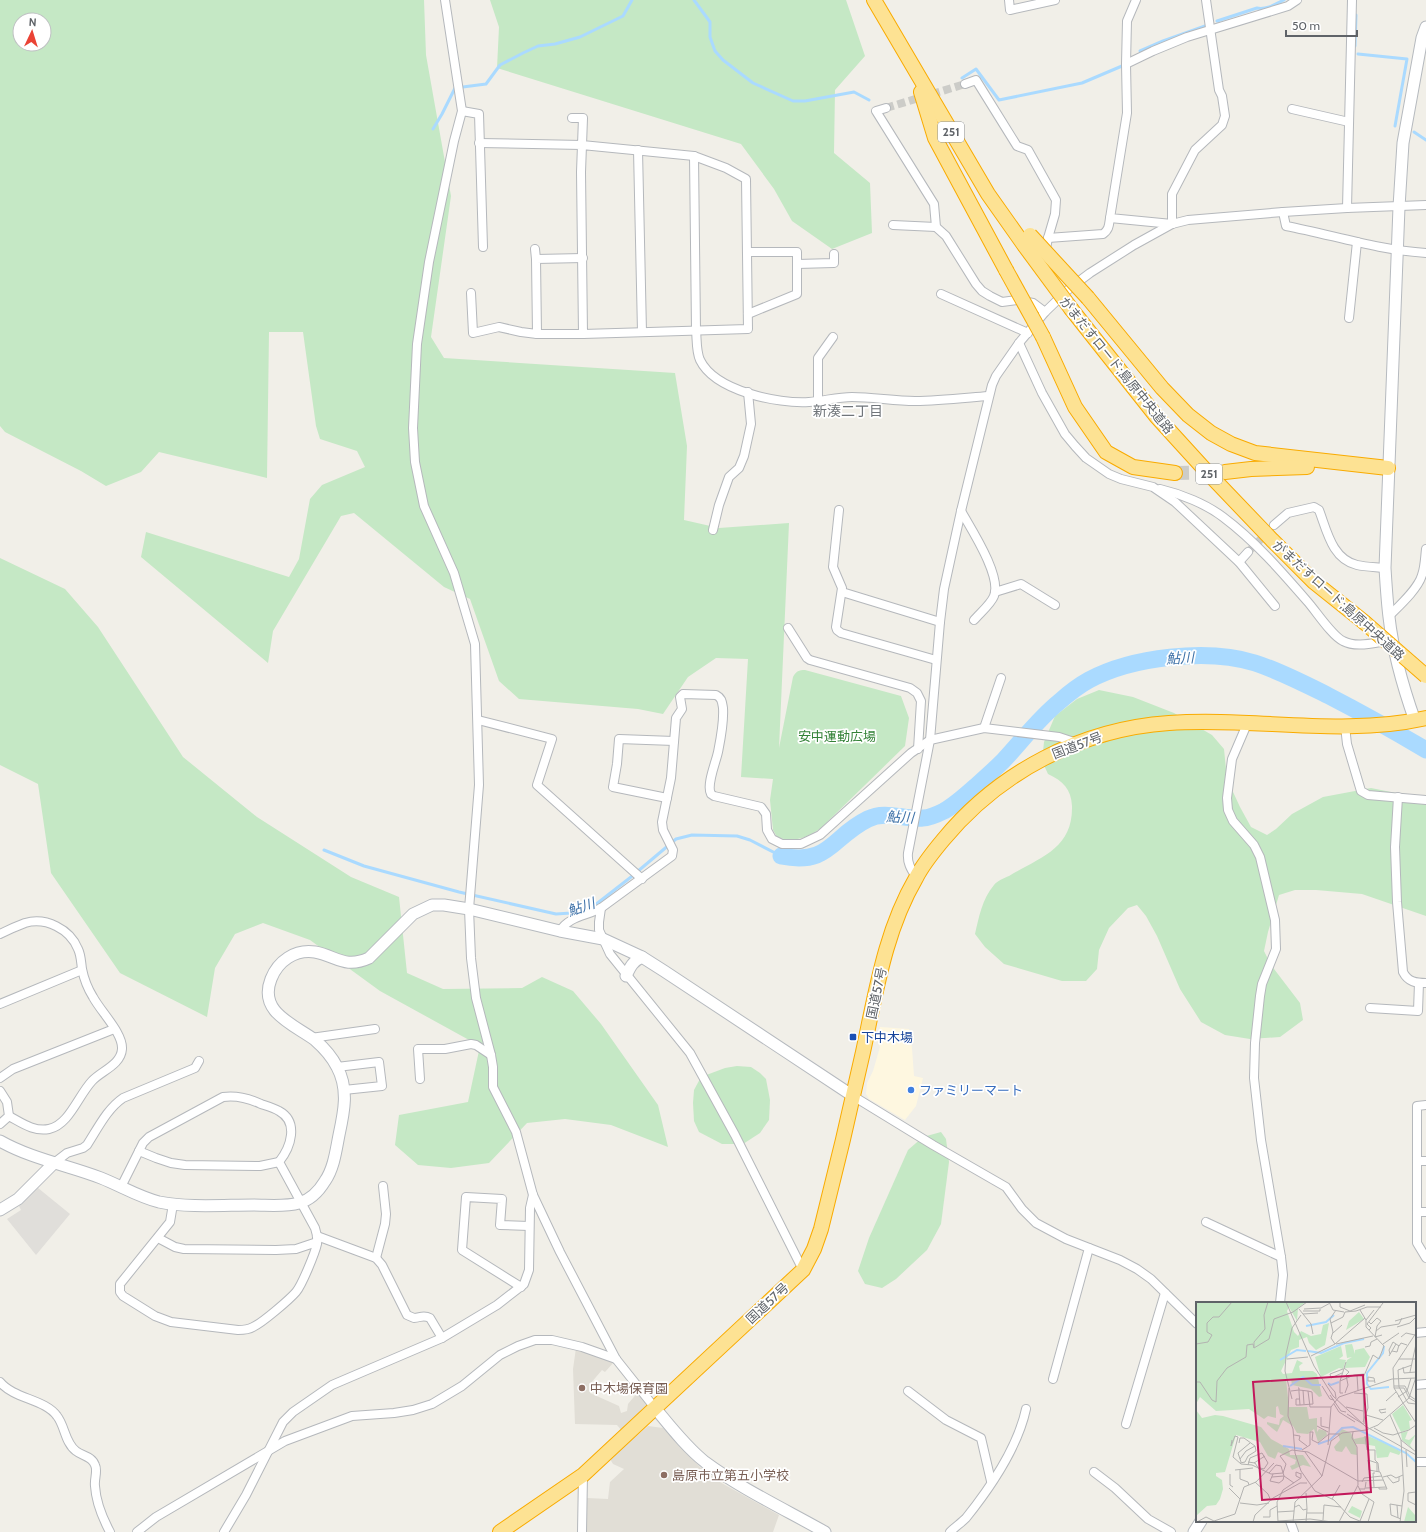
<svg xmlns="http://www.w3.org/2000/svg" width="1426" height="1532" font-family="Cabin,'Noto Sans JP',sans-serif">
<style>
.commercial{fill:#fef7e0}
.industrial{fill:#e0deda}
.education{fill:#e1ded6}
.green{fill:#c5e8c5;fill-rule:evenodd}
.lines{fill:none;stroke-linecap:round;stroke-linejoin:round}
.stream{stroke:#aadaff;stroke-width:3}
.river{stroke:#aadaff;stroke-width:17}
.street-tunnel{stroke:#ccccc8;stroke-width:8;stroke-dasharray:8 4;stroke-linecap:butt}
.highway-tunnel{stroke:#ccccc8;stroke-width:14;stroke-dasharray:14 7;stroke-linecap:butt}
.street-casing{stroke:#b5b8bc;stroke-width:10}
.secondary-casing{stroke:#b6babf;stroke-width:13}
.highway-casing{stroke:#f9ab00;stroke-width:16}
.street{stroke:#fff;stroke-width:8}
.secondary{stroke:#fff;stroke-width:11}
.highway{stroke:#fde293;stroke-width:14}
.highway-bridge-casing{stroke:#f9ab00;stroke-width:16;stroke-linecap:butt}
.highway-bridge{stroke:#fde293;stroke-width:14}
.transit-dot{fill:#1a4fb4;stroke:#fff;stroke-width:1.5}
.shop-dot{fill:#3f7fe0;stroke:#fff;stroke-width:1.5}
.education-dot{fill:#8d6e63;stroke:#fff;stroke-width:1.5}
.labels{text-anchor:middle;stroke-width:3.5;stroke-linejoin:round;paint-order:stroke}
.shield{fill:#fff;stroke:#8f9295;stroke-width:1}
.shield-label{font-size:12px;font-weight:bold;fill:#5f6368}
.street-label{font-size:13px;fill:#5f6368;stroke:#fff}
.park-label{font-size:13px;fill:#348238;stroke:#fff}
.transit-label{font-size:13px;fill:#164399;stroke:#fff;text-anchor:start}
.shop-label{font-size:13px;fill:#366cbe;stroke:#fff;text-anchor:start}
.education-label{font-size:13px;fill:#785e54;stroke:#fff;text-anchor:start}
.neighbourhood-label{font-size:14px;fill:#70757a;stroke:#fff}
.water-label{font-size:14px;font-style:italic;fill:#4174aa;stroke:#fff}
.inset-river{fill:none;stroke:#aadaff;stroke-width:2}
.inset-road{fill:none;stroke:#b3b3b1;stroke-width:1}
.view{fill:#c2185b;fill-opacity:0.15;stroke:#c2185b;stroke-width:2}
.inset-edge{fill:none;stroke:#5f6368;stroke-width:2}
</style>
<rect width="100%" height="100%" fill="#f1efe8"/>
<!-- commercial -->
<path class="commercial" d="M880,1027L909,1029L912,1048L914,1076L923,1078L916,1106L905,1120L869,1099L866,1094L867,1083L873,1071L880,1047L877,1040Z"/>
<!-- industrial -->
<path class="industrial" d="M38,1188L70,1214L36,1255L7,1219L21,1210L19,1206Z"/>
<!-- education -->
<g class="education">
<path d="M576,1348L602,1356L613,1363L605,1372L602,1370L590,1384V1393L619,1406L621,1413L627,1411L628,1404L638,1392L651,1405L622,1431L617,1425L575,1424L573,1369Z"/>
<path d="M648,1426L663,1428L701,1468L718,1481L779,1515L773,1532H586L587,1498L608,1499L610,1482L624,1469L613,1464L610,1459Z"/>
</g>
<!-- green -->
<g class="green">
<path d="M0,0H424L426,55L451,196L431,337L444,358L675,373L687,446L684,520L719,528L789,523L779,748L793,677C796,671 799,670 805,670L901,696L909,718L905,746L821,828C807,838 793,843 777,837L773,830L770,800L773,779L741,777L748,659L716,658L688,677L663,714L638,709L519,699L499,681L470,599L444,587L354,513L341,516L273,631L268,663L141,557L146,532L289,577L299,559L310,499L322,485L365,467L357,451L320,439L316,426L303,332H269L267,478L159,452L141,472L106,486L81,471L5,432L0,426ZM20,20H44V44H20Z"/>
<path d="M490,0H846L865,56L835,90L834,153L870,183L872,233L832,249L792,221L774,189L741,144L497,68L499,27Z"/>
<path d="M0,558L65,589L98,627L183,757L257,817L351,877L399,897L407,973L443,989L522,988L542,977L573,991L601,1024L658,1105L668,1147L611,1125L565,1119L527,1123L489,1163L451,1168L418,1165L395,1145L399,1115L468,1102L480,1046L380,991L310,940L263,923L235,934L215,968L207,1017L120,973L51,873L38,784L0,765Z"/>
<path d="M1099,690L1133,697L1174,713L1212,735L1224,749L1227,779L1240,807L1251,827L1267,835L1276,829L1292,814L1323,797L1371,788L1426,799V916L1362,894L1316,890H1295L1279,895L1268,932L1264,951L1271,965L1300,1003L1303,1020L1280,1037L1250,1039L1225,1035L1201,1022L1180,989L1157,936L1146,916L1137,905L1128,908L1109,928L1099,950L1097,969L1086,981H1062L1004,964L985,947L975,934C979,917 982,899 994,885C997,881 1004,878 1009,876C1040,857 1073,849 1072,806C1071,789 1063,781 1048,774L1042,761L1044,742L1055,716L1077,699Z"/>
<path d="M737,1066L751,1067L760,1073L766,1079L770,1100L769,1120L760,1133L743,1144H722L699,1132L694,1121L693,1103L694,1090L701,1077L725,1068Z"/>
<path d="M941,1132L946,1139L949,1162L941,1224L927,1250L896,1279L882,1288L865,1284L858,1271L869,1238L908,1150L923,1137Z"/>
</g>
<g class="lines">
<!-- stream -->
<g class="stream">
<path d="M694,0L710,22V37L715,51L723,60L753,83L793,101H805L854,92L869,100"/>
<path d="M1217,21L1257,8C1266,10 1276,4 1284,0"/>
<path d="M1355,46L1356,15"/>
<path d="M1140,51L1163,41L1205,26"/>
<path d="M1358,54L1407,59L1395,126"/>
<path d="M962,78L976,69L999,100L1082,83L1122,66"/>
<path d="M433,129L442,114L455,88L486,84L500,65L523,53L538,46L555,44L580,37L623,16L632,0"/>
<path d="M1414,132L1426,140"/>
<path d="M324,850L364,866L459,892L556,914L571,913L585,909L595,905L631,877L676,839L692,835L737,836L750,840L781,856"/>
</g>
<!-- river -->
<path class="river" d="M781,856C830,866 831,837 868,819C886,810 904,820 923,818C929,818 938,814 944,811C955,805 966,795 976,786C985,778 994,770 1003,761C1021,742 1038,719 1059,702C1068,694 1078,686 1089,680C1132,657 1207,648 1255,663C1280,671 1305,684 1329,696C1362,713 1394,731 1426,750"/>
<!-- street-tunnel -->
<g class="street-tunnel">
<path d="M886,108L965,84"/>
<path d="M1248,552L1269,531"/>
</g>
<!-- highway-tunnel -->
<path class="highway-tunnel" d="M1175,473L1225,472"/>
<!-- street casing -->
<g class="street-casing">
<g id="street">
<path d="M445,0L462,111L454,141L429,262L417,344L413,428L415,462L424,506L454,573L475,644L479,785L469,909L471,958L476,998L491,1055L493,1067V1087L516,1132L533,1195L560,1252L616,1359L655,1408"/>
<path d="M1009,0L1010,10L1055,0"/>
<path d="M1126,64L1127,21L1136,0"/>
<path d="M965,84L976,80L1017,146L1028,150L1056,200L1055,214L1048,238L1045,254"/>
<path d="M886,108L876,111L934,204L936,227L946,236L976,284L982,291L990,296L1002,302L1017,300L1033,303L1045,312"/>
<path d="M1292,109L1349,122"/>
<path d="M462,111L479,114L483,247"/>
<path d="M479,143L582,145L694,156L726,168L746,179L748,329L583,334L581,172L583,118H572"/>
<path d="M638,150L642,332"/>
<path d="M694,156L696,330C697,340 696,351 700,360C715,391 778,404 809,402C824,401 837,397 852,397C873,397 894,401 915,401C939,401 964,398 988,396"/>
<path d="M1347,208L1352,0"/>
<path d="M1283,212L1286,226C1333,235 1378,250 1426,253"/>
<path d="M1172,224L1110,218L1127,113L1126,64L1153,51L1187,37L1288,6L1297,0"/>
<path d="M1172,224V194L1195,150L1222,125L1225,116L1222,96L1219,90L1206,0"/>
<path d="M893,225L936,227"/>
<path d="M1048,238L1103,234C1109,230 1109,225 1110,218"/>
<path d="M535,249L536,259"/>
<path d="M747,252H797V294L748,314"/>
<path d="M583,258L536,259L537,334H583"/>
<path d="M797,264L834,263V254"/>
<path d="M471,293L473,333L499,327L521,332L537,334"/>
<path d="M941,294L1028,333"/>
<path d="M1349,318L1357,242"/>
<path d="M1019,343L1042,393L1065,434L1075,446L1086,458L1109,474L1121,479L1153,487L1175,502L1239,562L1275,606"/>
<path d="M818,400V358L833,337"/>
<path d="M1160,489C1181,494 1206,504 1223,517C1255,541 1281,571 1307,601C1316,611 1332,636 1343,641C1356,648 1373,643 1387,641"/>
<path d="M839,510L833,567L842,588L836,627L837,630L841,633L936,660"/>
<path d="M961,511C971,529 1002,576 994,596C991,604 980,613 974,620"/>
<path d="M1274,525L1288,513L1314,507L1319,510C1327,531 1332,559 1357,565C1366,567 1376,567 1385,568"/>
<path d="M713,530L719,505L729,477L739,468L744,456L751,424L748,392"/>
<path d="M1239,562L1248,552"/>
<path d="M842,592L940,622"/>
<path d="M995,592L1021,584L1055,605"/>
<path d="M1389,616C1399,606 1418,589 1422,575C1425,567 1425,557 1426,549"/>
<path d="M788,628L807,658L810,660L910,688L917,693L921,701L918,749"/>
<path d="M478,720L552,739L537,785L642,879"/>
<path d="M1247,724L1232,759L1227,798L1228,810L1233,821L1254,845L1260,857L1275,920L1276,949L1262,984L1260,996L1255,1043L1254,1078L1261,1140L1281,1257L1283,1275L1280,1303"/>
<path d="M1345,726L1347,744L1361,791L1368,795L1426,800"/>
<path d="M984,728L1001,678"/>
<path d="M1398,797L1395,847L1397,902L1403,972C1408,982 1416,983 1426,983"/>
<path d="M667,798L613,787L617,764L619,739L674,741"/>
<path d="M916,877C911,869 907,863 908,853L930,740L940,622L944,589L961,511L992,385L996,376L1019,343L1045,312L1070,288L1090,273L1134,245L1172,224L1188,220L1283,212L1347,208L1426,205"/>
<path d="M601,908L599,922V930L610,954L690,1053L735,1135L803,1270"/>
<path d="M560,931C569,916 587,916 601,908L672,856L673,850L663,830L662,822L671,778L676,718L682,709L680,697L683,694L716,695C722,698 722,702 723,708C724,723 721,737 718,752C716,762 706,785 711,794L714,796L761,807L766,814L767,830L772,839L782,844H801L820,835L911,753L930,740L984,728L1059,737L1077,743"/>
<path d="M0,934C8,930 17,926 25,923C46,917 70,929 78,949C81,955 81,962 82,969C84,979 88,989 93,997C101,1012 123,1033 122,1049C121,1065 101,1071 92,1081C78,1096 69,1125 49,1129C34,1132 22,1123 9,1116"/>
<path d="M0,1004L82,970"/>
<path d="M1370,1008L1418,1011L1419,983"/>
<path d="M311,1038L375,1029"/>
<path d="M337,1067L379,1062L382,1086L344,1090"/>
<path d="M0,1078L13,1069L114,1029"/>
<path d="M420,1079L418,1049H445L471,1044L476,1045L491,1055"/>
<path d="M0,1091L7,1102L9,1116L0,1124"/>
<path d="M853,1096L933,1145L1006,1187L1022,1209L1036,1223L1066,1239L1120,1260L1137,1269L1151,1279L1197,1324"/>
<path d="M1426,1105L1417,1106V1243L1426,1258"/>
<path d="M139,1151L156,1158L171,1163L185,1165L260,1166L279,1162"/>
<path d="M1417,1161H1426"/>
<path d="M54,1163L67,1153L83,1148L87,1145C98,1128 107,1109 123,1098L195,1068L199,1061"/>
<path d="M121,1187L143,1143L149,1137L223,1097C237,1095 248,1098 261,1104C267,1106 274,1108 279,1111C299,1122 291,1147 279,1162L315,1228C317,1234 318,1238 317,1244C315,1253 302,1285 296,1292C289,1300 262,1323 253,1327C248,1330 243,1330 238,1330L171,1322L155,1316L123,1296L120,1292V1284L170,1222L173,1204"/>
<path d="M1417,1212H1426"/>
<path d="M1206,1222L1281,1257"/>
<path d="M317,1236L376,1258L382,1265L407,1315L414,1318C420,1318 423,1314 430,1318L442,1338"/>
<path d="M158,1238L175,1247L184,1249L276,1250L296,1249L317,1242"/>
<path d="M376,1258L385,1224L386,1214L383,1186"/>
<path d="M521,1287L462,1250L466,1197L502,1199L500,1225L529,1226"/>
<path d="M1415,1333L1426,1332"/>
<path d="M1053,1379L1089,1248"/>
<path d="M0,1382C14,1399 45,1399 57,1416C65,1426 65,1443 76,1451C82,1456 92,1456 95,1465C98,1471 94,1479 95,1486C96,1503 102,1517 110,1532"/>
<path d="M1415,1385L1426,1384"/>
<path d="M908,1391L946,1420L981,1438L991,1481"/>
<path d="M1126,1424L1165,1293"/>
<path d="M1415,1462H1426"/>
<path d="M1094,1472L1115,1488L1148,1519L1171,1532"/>
<path d="M1290,1521L1294,1532"/>
<path d="M137,1532L156,1517L285,1441L352,1416L394,1413L413,1410L432,1404L462,1386L500,1355L518,1346L535,1340H552L582,1347L616,1359"/>
<path d="M224,1532L246,1495L283,1422L293,1412L332,1385L442,1338L497,1305L524,1284L529,1270L530,1208L533,1195"/>
<path d="M582,1532L583,1475"/>
<path d="M950,1532C955,1527 961,1523 966,1518C990,1488 1018,1446 1026,1409"/>
</g>
</g>
<!-- secondary casing -->
<g class="secondary-casing">
<g id="secondary">
<path d="M1415,721C1403,687 1393,653 1389,617C1387,601 1386,584 1385,568L1399,207L1403,143L1422,38L1426,27"/>
<path d="M626,976C630,967 633,961 642,957"/>
<path d="M0,1141C32,1159 67,1165 101,1178C121,1186 139,1197 159,1202C189,1208 224,1205 254,1205C268,1205 285,1207 299,1203C310,1200 319,1191 325,1181C334,1168 336,1150 339,1135C344,1112 349,1089 337,1067C332,1057 323,1047 315,1040C293,1024 258,1012 271,979C278,961 295,949 315,952C336,956 345,969 369,958L413,914L432,905H444L469,909L560,931L603,939L642,957L664,971L853,1096"/>
<path d="M0,1210L18,1199L54,1163"/>
<path d="M655,1408C670,1426 686,1447 705,1462C740,1488 786,1510 825,1532"/>
<path d="M1194,1532L1201,1521"/>
</g>
</g>
<!-- highway casing -->
<g class="highway-casing">
<g id="highway">
<path d="M874,0L988,194L1024,245"/>
<path d="M921,92L935,138L1006,270"/>
<path d="M1088,298L1162,388L1188,415L1211,433L1231,444L1255,453L1388,468"/>
<path d="M1072,310L1156,416L1207,472L1272,540L1314,582L1364,622"/>
<path d="M1043,337L1075,407L1106,452L1133,467L1175,473"/>
<path d="M1225,472L1251,469L1307,467"/>
<path d="M500,1532L583,1475L803,1270L814,1249L821,1229C836,1170 850,1111 863,1052C876,992 885,931 916,878C923,864 933,852 943,840C999,772 1081,729 1169,723C1255,717 1342,737 1426,718"/>
</g>
</g>
<!-- street -->
<use href="#street" class="street"/>
<!-- secondary -->
<use href="#secondary" class="secondary"/>
<!-- highway -->
<use href="#highway" class="highway"/>
<!-- highway-bridge casing -->
<g class="highway-bridge-casing">
<g id="highway-bridge">
<path d="M1030,235L1088,298"/>
<path d="M1024,245L1072,310"/>
<path d="M1006,270L1043,337"/>
<path d="M1364,622L1426,676"/>
</g>
</g>
<!-- highway-bridge -->
<use href="#highway-bridge" class="highway-bridge"/>
</g>
<!-- markers -->
<rect class="transit-dot" x="849" y="1033" width="8" height="8" rx="2"/>
<circle class="shop-dot" cx="911" cy="1090" r="4"/>
<g class="education-dot">
<circle cx="582" cy="1388" r="4"/>
<circle cx="664" cy="1475" r="4"/>
</g>
<g class="labels">
<!-- shield labels -->
<g class="shield">
<rect x="938" y="122" width="26" height="20" rx="3"/>
<rect x="1196" y="464" width="26" height="20" rx="3"/>
</g>
<g class="shield-label">
<text x="951" y="136">251</text>
<text x="1209" y="478">251</text>
</g>
<!-- street labels -->
<g class="street-label">
<text transform="translate(1117 365) rotate(51)" y="5">がまだすロード;島原中央道路</text>
<text transform="translate(1339 600) rotate(42)" y="5">がまだすロード;島原中央道路</text>
<text transform="translate(1077 745) rotate(-21)" y="5">国道57号</text>
<text transform="translate(876 993) rotate(-78)" y="5">国道57号</text>
<text transform="translate(767 1303) rotate(-43)" y="5">国道57号</text>
</g>
<!-- park labels -->
<g class="park-label">
<text x="837" y="741">安中運動広場</text>
</g>
<!-- transit labels -->
<g class="transit-label">
<text x="861" y="1042">下中木場</text>
</g>
<!-- shop labels -->
<g class="shop-label">
<text x="919" y="1095">ファミリーマート</text>
</g>
<!-- education labels -->
<g class="education-label">
<text x="590" y="1393">中木場保育園</text>
<text x="672" y="1480">島原市立第五小学校</text>
</g>
<!-- neighbourhood labels -->
<g class="neighbourhood-label">
<text x="848" y="416">新湊二丁目</text>
</g>
<!-- water labels -->
<g class="water-label">
<text transform="translate(1180 658) rotate(-3)" y="5">鮎川</text>
<text transform="translate(900 817) rotate(3)" y="5">鮎川</text>
<text transform="translate(581 907) rotate(-19)" y="5">鮎川</text>
</g>
</g>
<!-- overview -->
<g transform="translate(1196 1302)">
<rect width="220" height="220" fill="#f1efe8"/>
<path d="M0,0H110L102,6L101,19L93,5L91,9L98,30L102,34L105,29L115,34L125,32L127,23L133,21L129,43L120,48L113,41L111,35L103,38V45L95,48L85,69L87,72L96,71L101,58L107,61L103,64L104,69H117L121,72L126,94L123,95L115,87L96,83L95,77H90L93,105H111L113,117L121,116V130L123,127L130,129L131,133L122,140L118,127L112,132L101,131L97,124L87,118L81,130L71,122V120L83,123L84,117L88,114L84,112L82,104L80,105V116L72,114L68,117L53,107L20,109L4,95L0,102ZM163,10L168,17L150,28L153,19ZM156,42L159,52V48L168,46L174,55L169,65L148,66L151,58L156,55L151,56L149,43ZM145,44L147,54L143,57L150,58L147,67L143,66L125,75L119,55ZM207,103L216,118L213,119L214,127L205,130L196,112ZM0,108L6,116L19,113L27,114L65,125L75,137L93,147L94,153H107L115,165L107,163L96,168L94,164L99,162L100,158L82,150L79,157L72,154L64,140L40,133L29,170L20,171V174L26,178L27,187L24,197L20,203L11,204L0,214ZM146,127L155,131L158,137L172,134L196,144L205,150L203,153L194,150L192,155L181,156L179,144L167,142H160L161,153L155,152L150,144L146,150L140,149L138,145L144,138L142,132ZM212,129L209,137L213,138L220,132L214,143L217,147L206,138L205,131ZM156,204L166,209L164,216L152,210ZM212,205L219,213L220,220H208Z" fill="#c5e8c5"/>
<path class="inset-river" d="M110,24L130,20L138,13M148,41L168,37M188,44L187,51L171,71V82L175,87L193,85M112,49L125,51L148,41M84,58L101,48L110,49M132,81L135,83L143,80M94,84L107,75L116,83H125M122,142L134,138L146,126L157,125L210,151L220,160M87,144L106,147M146,220H159"/>
<path class="inset-road" d="M90,0L118,64L137,94L169,124L220,153M144,0V5L154,9L169,3M134,2L137,8L148,10M103,7L115,22L117,32M108,7L125,6L136,0M164,8L170,18V25L188,44L183,57M107,9H124V7M107,12L122,11M170,18L178,8M199,19L220,13M173,20L175,22L181,16L185,19L181,24L179,35L186,33M135,21L147,15L149,10L160,9L171,5H185M201,25L214,21L220,15M173,28L175,26L171,22L187,1M180,29L185,25L203,22L206,16M137,31L146,23M205,35L210,31L219,33M0,42L12,40L16,33L11,30V21L17,15H23L36,0M139,42L135,36L137,30L134,17L140,8M140,42L177,34M187,42L203,31M169,45L174,44L175,40L181,37M58,46L73,37L78,17L97,10L111,0M58,46V40L69,27L68,13L72,0M196,49L201,50L203,43M194,52L193,48L197,40L203,44L205,41L211,43M115,54L139,42L169,16M193,54L200,42M91,57L112,55M203,57H220M216,63L202,68L203,85L212,101L220,102M207,65L208,71L220,70M148,66L153,70L150,73L152,83L149,91M214,70L220,42M146,71L135,76L134,72L147,67M161,73L162,89M144,79L150,60M178,79H172V75L178,76L179,81M0,80H4L16,98L20,100L21,79L31,66L50,55L51,43L57,42L58,46M132,82L139,90L140,96M126,84L134,97L138,98M198,84H209L214,94L220,98M93,86L92,114L97,127L99,151L105,169L119,189L138,198L154,215L166,220M198,86H208L213,96L220,100M107,88L108,102M95,89L103,88L112,89L116,90L117,102L104,103L103,90V86H102M112,89L114,105H135M147,91H144V79L158,73L168,72M158,91L171,92L172,106L167,120M134,93L145,109L150,110M202,95L211,89L215,76M96,97L89,69L90,52L96,26L105,13M104,97H100V103H104M190,99L200,90M207,101L198,86L197,66L220,31M207,101L220,121M138,102L143,110L159,120M150,105L167,109M190,107L183,108L185,111L190,110M151,112L167,122M170,113L187,118M194,113L205,138L208,189L204,220M125,115V124L133,126M168,122L167,76L177,53L183,57M121,124L132,130M178,126L187,131L197,133L213,128L220,123M98,133L104,134L103,138L111,144M169,134L171,148H179V158L182,161L183,170M36,138L35,144L39,134L42,135L37,155L45,162L56,163L75,172L87,171M205,138L220,150M43,141L44,136H48L59,144L60,149L52,154L49,160L44,161M132,143L135,105L143,95L196,77L220,76M106,148L114,143V130H117L116,138L122,141L133,132H144M210,148L211,165M109,150L126,174M44,157L50,149L59,144M45,160L42,151L54,141M52,160L59,161L63,167M58,161L69,154M52,163L54,156L66,151L72,161L68,167L64,166M44,167V177L52,180L53,183M39,168L57,166M181,170V161L172,158L173,168L184,170L191,187H183V185M73,171L80,163L85,164L88,174L87,178L83,181L74,179L77,172M87,171L90,162L84,154L96,148L112,150L162,179L187,178M34,172V183L37,185M88,174L98,181M191,174L197,181L203,179V175M76,175L88,174M187,175L195,173L200,176L207,173M104,176L100,174V170L105,172M59,180L72,192L75,199M166,180L168,176L186,174M162,184L166,192L178,200L172,220M178,185L177,171H179M33,186L44,197M170,186L190,185M163,187H169L170,180M220,190L212,191V199L220,203M110,191L111,207M136,197L144,183M44,201L61,203L73,201M201,203L202,216M99,205L103,203L107,208L111,207L110,220M81,210L98,209M111,211H128M67,215H74V208L81,204M205,217L195,213L194,202L206,204M127,218L128,203L145,205M82,219L114,217L136,220M164,219L173,197M1,220L10,215L18,219L39,212L48,185L60,180L78,161M57,220L59,213L77,196L104,181H111M82,220L81,200L87,188L105,176V171M97,220L99,200L126,174L135,139L146,131L170,128L182,123L213,96L220,75M143,220L162,183L161,145L156,136L157,130"/>
<path class="view" d="M167,73L175,190L66,198L57,80Z"/>
<rect width="220" height="220" class="inset-edge"/>
</g>
<!-- north arrow -->
<g transform="translate(32 32) rotate(4)"><circle r="19" fill="#ffffff" stroke="#bfc1c3"/>
<path d="M0-3L7 15L0 10L-7 15Z" fill="#ea4335"/>
<text y="-6" font-size="11" font-weight="bold" text-anchor="middle" fill="#5f6368">N</text>
</g>
<!-- scale -->
<path d="M1286 30v6h71v-6" fill="none" stroke="#5f6368" stroke-width="2"/>
<text x="1292" y="30" font-size="12" fill="#5f6368" stroke="#ffffff" stroke-width="3" paint-order="stroke">50 m</text>
</svg>
